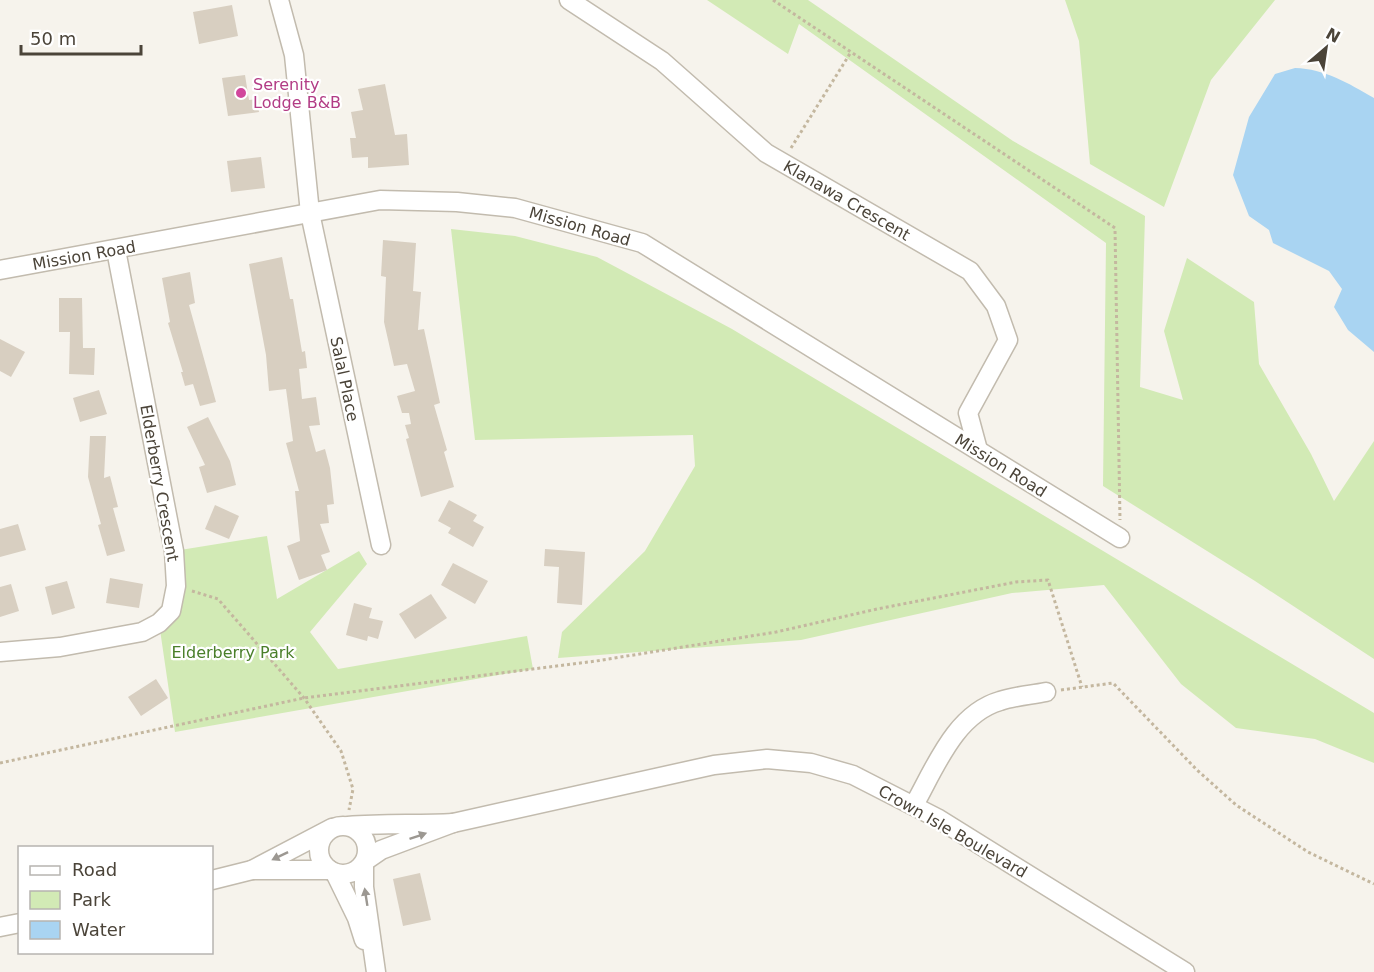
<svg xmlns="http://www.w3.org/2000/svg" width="1374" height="972" font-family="'DejaVu Sans',sans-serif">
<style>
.green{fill:#d2eab5}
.water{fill:#a9d4f2}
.building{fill:#d8cfc1}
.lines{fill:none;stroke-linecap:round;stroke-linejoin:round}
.minor-casing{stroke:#c2bbae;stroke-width:21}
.path{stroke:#c4b79f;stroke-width:3;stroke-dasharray:3 3;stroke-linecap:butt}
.minor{stroke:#fff;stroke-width:18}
.oneway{fill:#9c9892}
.hotel-dot{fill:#d1479c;stroke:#fff;stroke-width:2}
.labels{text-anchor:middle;stroke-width:4.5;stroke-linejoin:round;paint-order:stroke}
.hotel-label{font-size:16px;fill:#b23c85;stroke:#fff;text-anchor:start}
.street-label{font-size:16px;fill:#4b4439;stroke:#fff}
.park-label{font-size:16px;fill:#4a7f2a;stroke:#fff}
</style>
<rect width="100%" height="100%" fill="#f6f3ec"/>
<!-- green -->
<g class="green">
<path d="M707,0H808L1013,141L1145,216L1140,387L1183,400L1164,331L1187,258L1254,302L1259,364L1311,454L1334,501L1374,441V659L1255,581L1103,486L1106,243L799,24L788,54Z"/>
<path d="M1065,0H1275L1211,80L1164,207L1090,164L1079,41Z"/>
<path d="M451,229L515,236L597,257L732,329L1374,713V763L1315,739L1236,728L1181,684L1104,585L1012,593L801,640L558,658L562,632L645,551L695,466L693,435L475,440Z"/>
<path d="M267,536L277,599L359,551L367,564L310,632L338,669L527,636L533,669L175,732L159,623L171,611L174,551Z"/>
</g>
<!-- water -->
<path class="water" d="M1295,68C1325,69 1348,83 1374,98V352L1348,330L1334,307L1342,289L1329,271L1273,243L1269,230L1249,216L1233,175L1249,117L1275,74Z"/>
<!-- building -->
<g class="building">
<path d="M232,5L238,36L199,44L193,12Z"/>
<path d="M245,75L249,100L257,99L259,112L228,116L222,78Z"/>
<path d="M385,84L395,135L407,134L409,165L368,168V157L352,158L350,138H356L351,112L363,110L358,89Z"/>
<path d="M261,157L265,188L231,192L227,161Z"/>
<path d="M383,240L416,243L413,291L421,292L418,330L424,329L440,403L434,405L447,450L444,452L454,487L421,497L406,439L409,438L405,425L411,424L409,413H402L397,396L415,391L407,364L394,366L384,322L386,277L381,276Z"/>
<path d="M282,257L290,299H293L302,352L305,351L307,368L299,369L302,399L316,397L320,425L309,426L316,452L325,449L330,468L334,504L327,505L329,523L320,524L330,552L321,555L327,570L299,580L287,546L300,541L295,491H299L286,443L293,441L286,389L269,391L266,355L249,264Z"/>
<path d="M190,272L195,303L189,305L216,402L200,406L193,384L185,386L181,372H183L168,323L170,322L162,278Z"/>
<path d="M59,298H82L83,348H95L94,375L69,374L70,332H59Z"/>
<path d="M0,339L25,352L11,377L0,371Z"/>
<path d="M99,390L107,414L80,422L73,398Z"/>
<path d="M208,417L230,461L236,485L207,493L199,467L205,465L187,427Z"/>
<path d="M90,436H106L104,478L110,476L118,507L113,508L125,551L107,556L98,525L101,524L88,477Z"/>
<path d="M449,500L477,515L473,521L484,527L473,547L448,533L451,528L438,521Z"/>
<path d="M215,505L239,516L229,539L205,529Z"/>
<path d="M18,524L26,550L0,557V529Z"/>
<path d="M545,549L585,552L582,605L557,603L559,567L544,566Z"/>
<path d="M453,563L488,581L475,604L441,585Z"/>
<path d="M110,578L143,584L139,608L106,603Z"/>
<path d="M67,581L75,608L52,615L45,587Z"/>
<path d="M11,584L19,611L0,617V587Z"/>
<path d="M431,594L447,618L415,639L399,614Z"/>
<path d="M354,603L372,608L369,618L383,621L378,639L368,636L367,641L346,635Z"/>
<path d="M156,679L168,698L141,716L128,697Z"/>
<path d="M420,873L431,920L403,926L393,879Z"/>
</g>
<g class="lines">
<!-- minor casing -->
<g class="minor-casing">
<g id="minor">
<path d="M279,0L294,55L310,213L381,545"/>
<path d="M569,0L662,61L766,153L970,271L996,306L1008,340L968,413L978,450"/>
<path d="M0,270L380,200L457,202L515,208L642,243L1120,538"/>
<path d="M0,652L60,647L142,632L159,623L171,611L176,586L174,551L116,250"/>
<path d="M914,805C935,768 955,714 1000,701C1015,696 1031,695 1046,692"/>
<path d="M453,823L714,765L767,759L811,763L853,775L937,818L1185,972"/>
<circle cx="343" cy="850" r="24"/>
<path d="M348,826C383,823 418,825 453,823L381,850L365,861"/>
<path d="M364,863V887L376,972"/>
<path d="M330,870H252L332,828"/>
<path d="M335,873L357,918L364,940"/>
<path d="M212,880L252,870"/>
<path d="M0,927L20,923"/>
</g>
</g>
<!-- path -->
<g class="path">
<path d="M773,0L1115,228L1120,520"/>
<path d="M791,148L851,52"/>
<path d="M192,591L218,599L304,698L341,751L353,789L349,810"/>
<path d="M1061,690L1113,683L1197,770L1236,805L1308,852L1374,884"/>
<path d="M0,763L304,698L596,661L776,632L877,609L1016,582L1048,580L1082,687"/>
</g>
<!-- minor -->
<use href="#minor" class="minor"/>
</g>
<!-- one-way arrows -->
<defs><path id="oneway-solid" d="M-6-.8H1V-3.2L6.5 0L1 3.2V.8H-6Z" transform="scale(1.5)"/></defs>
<g class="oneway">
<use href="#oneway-solid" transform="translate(418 836) rotate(-19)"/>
<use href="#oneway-solid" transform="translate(280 856) rotate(154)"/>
<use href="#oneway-solid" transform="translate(366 897) rotate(-99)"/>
</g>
<!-- markers -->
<circle class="hotel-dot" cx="241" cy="93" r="6"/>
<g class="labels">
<!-- hotel labels -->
<g class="hotel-label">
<text x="253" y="90">Serenity<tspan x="253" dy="18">Lodge B&amp;B</tspan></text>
</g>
<!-- street labels -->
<g class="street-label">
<text transform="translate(847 200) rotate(30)" y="6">Klanawa Crescent</text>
<text transform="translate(580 226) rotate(16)" y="6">Mission Road</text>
<text transform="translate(84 255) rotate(-10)" y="6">Mission Road</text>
<text transform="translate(345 379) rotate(78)" y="6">Salal Place</text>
<text transform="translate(1001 465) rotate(32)" y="6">Mission Road</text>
<text transform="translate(160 483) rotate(80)" y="6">Elderberry Crescent</text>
<text transform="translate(953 831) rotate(30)" y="6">Crown Isle Boulevard</text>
</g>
<!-- park labels -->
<g class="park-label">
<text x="233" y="658">Elderberry Park</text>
</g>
</g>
<!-- legend -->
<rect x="18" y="846" width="195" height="108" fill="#ffffff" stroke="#b7b4b0" stroke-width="1.5"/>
<rect x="30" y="866" width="30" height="9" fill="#ffffff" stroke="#b7b4b0" stroke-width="1.5"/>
<text x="72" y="876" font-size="18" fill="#4b4439">Road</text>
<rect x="30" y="891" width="30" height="18" fill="#d2eab5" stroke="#b7b4b0" stroke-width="1.5"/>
<text x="72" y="906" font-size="18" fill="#4b4439">Park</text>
<rect x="30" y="921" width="30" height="18" fill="#a9d4f2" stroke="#b7b4b0" stroke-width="1.5"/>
<text x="72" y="936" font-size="18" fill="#4b4439">Water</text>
<!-- north arrow -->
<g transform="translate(1326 48) rotate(29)" stroke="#ffffff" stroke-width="4.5" paint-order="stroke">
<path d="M0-4.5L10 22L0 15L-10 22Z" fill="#4b4439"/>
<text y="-9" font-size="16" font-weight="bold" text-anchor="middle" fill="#4b4439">N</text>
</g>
<!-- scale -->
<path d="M21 45v9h120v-9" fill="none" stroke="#4b4439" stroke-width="3"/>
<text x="30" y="45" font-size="18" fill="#4b4439" stroke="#ffffff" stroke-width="4.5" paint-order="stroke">50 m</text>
</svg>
